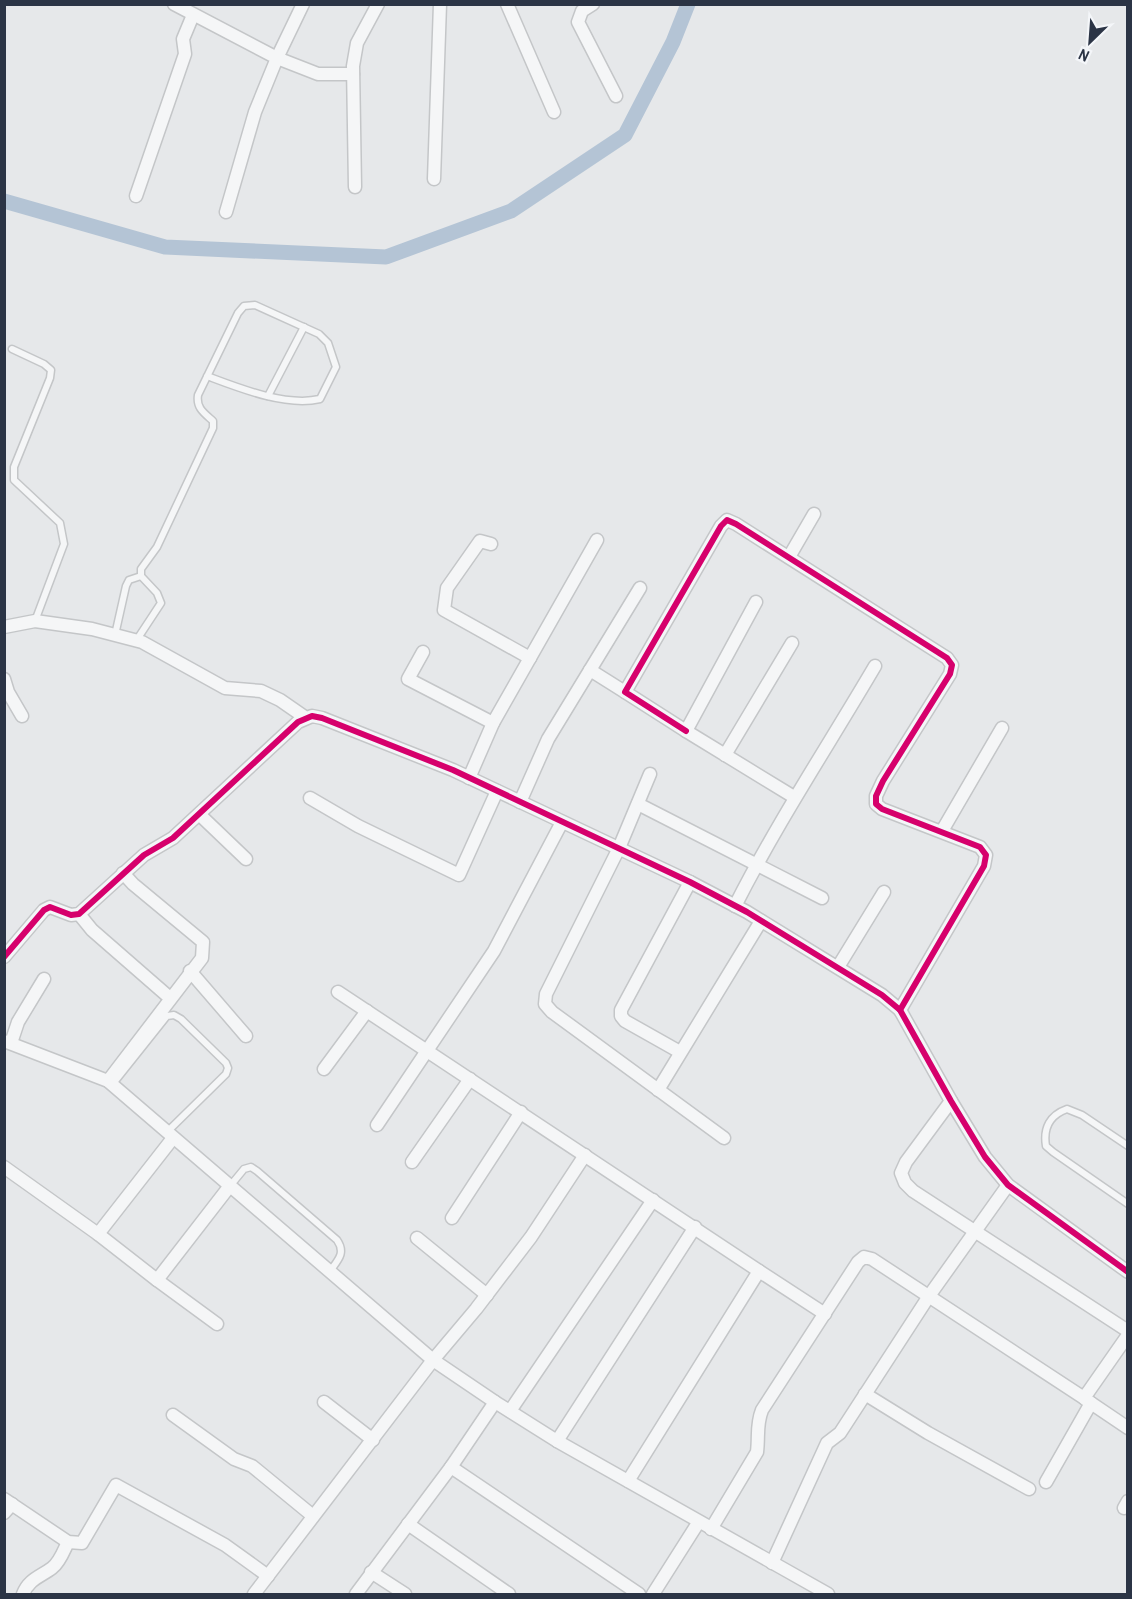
<svg xmlns="http://www.w3.org/2000/svg" width="1132" height="1599" font-family="'Archivo Narrow',sans-serif">
<style>
.lines{fill:none;stroke-linecap:round;stroke-linejoin:round}
.canal{stroke:#b4c4d5;stroke-width:15}
.service-casing{stroke:#c4c6c8;stroke-width:9}
.minor-casing{stroke:#c4c6c8;stroke-width:15}
.service{stroke:#f5f6f7;stroke-width:6}
.minor{stroke:#f5f6f7;stroke-width:12}
.cycleway-casing{stroke:#f4f6f9;stroke-width:10}
.cycleway{stroke:#d6006c;stroke-width:6}
</style>
<rect width="100%" height="100%" fill="#e6e8ea"/>
<g class="lines">
<!-- canal -->
<path class="canal" d="M4,201L165,247L386,257L511,211L625,135L673,42L688,4"/>
<!-- service casing -->
<g class="service-casing">
<g id="service">
<path d="M12,349L44,364L51,370L50,378L14,467V480L60,523L64,544L35,621"/>
<path d="M268,396L304,327"/>
<path d="M115,635L126,586L129,580L141,576"/>
<path d="M136,641L161,603L157,593L141,576V569L157,547L213,428V421C204,413 196,408 198,395L238,313L244,306L255,305L319,334L328,343L336,367L320,399C286,407 239,388 207,376"/>
<path d="M116,1080L167,1016L174,1015L181,1019L226,1063L228,1068L226,1074L167,1132"/>
<path d="M1128,1146L1082,1115L1067,1109C1050,1115 1043,1128 1046,1146L1053,1152L1128,1204"/>
<path d="M230,1186L244,1169L251,1167L257,1171L337,1240C346,1253 338,1260 330,1271"/>
</g>
</g>
<!-- minor casing -->
<g class="minor-casing">
<g id="minor">
<path d="M174,4L277,58L255,112L226,212"/>
<path d="M303,4L277,58L318,74H353"/>
<path d="M507,4L554,112"/>
<path d="M593,4L582,11L578,22L616,96"/>
<path d="M434,179L440,4"/>
<path d="M355,187L353,66L357,43L378,4"/>
<path d="M136,196L185,54L183,39L193,15"/>
<path d="M491,544L480,541L447,588L444,610L530,658"/>
<path d="M789,557L814,514"/>
<path d="M756,602L686,731L794,797"/>
<path d="M4,627L35,621L92,629L142,642L225,688L261,691L280,700L306,718"/>
<path d="M423,652L408,679L493,723"/>
<path d="M590,670L625,692"/>
<path d="M4,679L8,692L22,716"/>
<path d="M686,731L625,692L721,526L727,520L736,524L947,658L952,665L950,674L883,781L876,796V804L882,809L980,847L986,855L984,866L900,1010"/>
<path d="M725,755L792,643"/>
<path d="M650,774L619,848L546,994L545,1004L552,1012L724,1138"/>
<path d="M469,778L493,723L597,540"/>
<path d="M310,798L358,826L459,875L497,791"/>
<path d="M520,802L548,739L640,588"/>
<path d="M638,804L822,898"/>
<path d="M200,815L246,859"/>
<path d="M942,831L1002,728"/>
<path d="M735,906C777,823 828,746 875,666"/>
<path d="M79,914L92,930L170,998"/>
<path d="M4,957L44,910L50,907L71,915L79,914L144,855L173,838L298,722L312,716L322,718L453,770L690,882L747,912L882,995L900,1010L951,1101L985,1157L1008,1185L1128,1272"/>
<path d="M838,967L884,892"/>
<path d="M190,971L246,1036"/>
<path d="M338,992L759,1271"/>
<path d="M4,1041L108,1081L433,1360L495,1402L557,1441L828,1594"/>
<path d="M11,1043L18,1022L44,979"/>
<path d="M680,1052L625,1021L621,1016V1010L690,882"/>
<path d="M324,1069L367,1011"/>
<path d="M108,1081L202,958L203,942L133,884L123,873"/>
<path d="M658,1090L761,921"/>
<path d="M951,1101L906,1162L901,1173L905,1183L913,1191L1128,1331"/>
<path d="M377,1125L494,951L562,822"/>
<path d="M173,1138L98,1234L157,1280L229,1187"/>
<path d="M412,1162L470,1079"/>
<path d="M4,1167L98,1234"/>
<path d="M452,1218L521,1112"/>
<path d="M417,1238L487,1295"/>
<path d="M157,1280L217,1324"/>
<path d="M865,1394L928,1433L1029,1489"/>
<path d="M1085,1399L1128,1428"/>
<path d="M324,1402L373,1440"/>
<path d="M510,1411L653,1200"/>
<path d="M173,1415L234,1459L252,1466L313,1516"/>
<path d="M557,1441L695,1227"/>
<path d="M451,1467L639,1594"/>
<path d="M628,1481L759,1271L825,1314"/>
<path d="M1046,1482L1091,1403"/>
<path d="M4,1499L68,1542L82,1543L116,1485L225,1545L268,1576"/>
<path d="M1124,1508L1128,1501"/>
<path d="M4,1513L12,1504"/>
<path d="M408,1524L509,1594"/>
<path d="M711,1529L757,1452C759,1436 756,1425 762,1410L858,1262L864,1257L872,1259L1084,1398L1128,1335"/>
<path d="M772,1563L827,1443L840,1433L929,1296L1008,1185"/>
<path d="M371,1572L405,1594"/>
<path d="M23,1594C29,1579 40,1577 52,1568C60,1562 64,1550 68,1542"/>
<path d="M254,1594L433,1360L476,1309L531,1237L585,1155"/>
<path d="M356,1594L451,1467L495,1402"/>
<path d="M653,1594L698,1523"/>
</g>
</g>
<!-- service -->
<use href="#service" class="service"/>
<!-- minor -->
<use href="#minor" class="minor"/>
<!-- cycleway casing -->
<g class="cycleway-casing">
<g id="cycleway">
<path d="M686,731L625,692L721,526L727,520L736,524L947,658L952,665L950,674L883,781L876,796V804L882,809L980,847L986,855L984,866L900,1010"/>
<path d="M4,957L44,910L50,907L71,915L79,914L144,855L173,838L298,722L312,716L322,718L453,770L690,882L747,912L882,995L900,1010L951,1101L985,1157L1008,1185L1128,1272"/>
</g>
</g>
<!-- cycleway -->
<use href="#cycleway" class="cycleway"/>
</g>
<!-- border -->
<rect width="1132" height="1599" fill="none" stroke="#2b3445" stroke-width="12"/>
<!-- north arrow -->
<g transform="translate(1090 42) rotate(205)" stroke="#f4f6f9" stroke-width="4.5" paint-order="stroke">
<path d="M0-4.5L10 22L0 15L-10 22Z" fill="#2b3445"/>
<text y="-9" font-size="16" font-weight="bold" text-anchor="middle" fill="#2b3445">N</text>
</g>
</svg>
